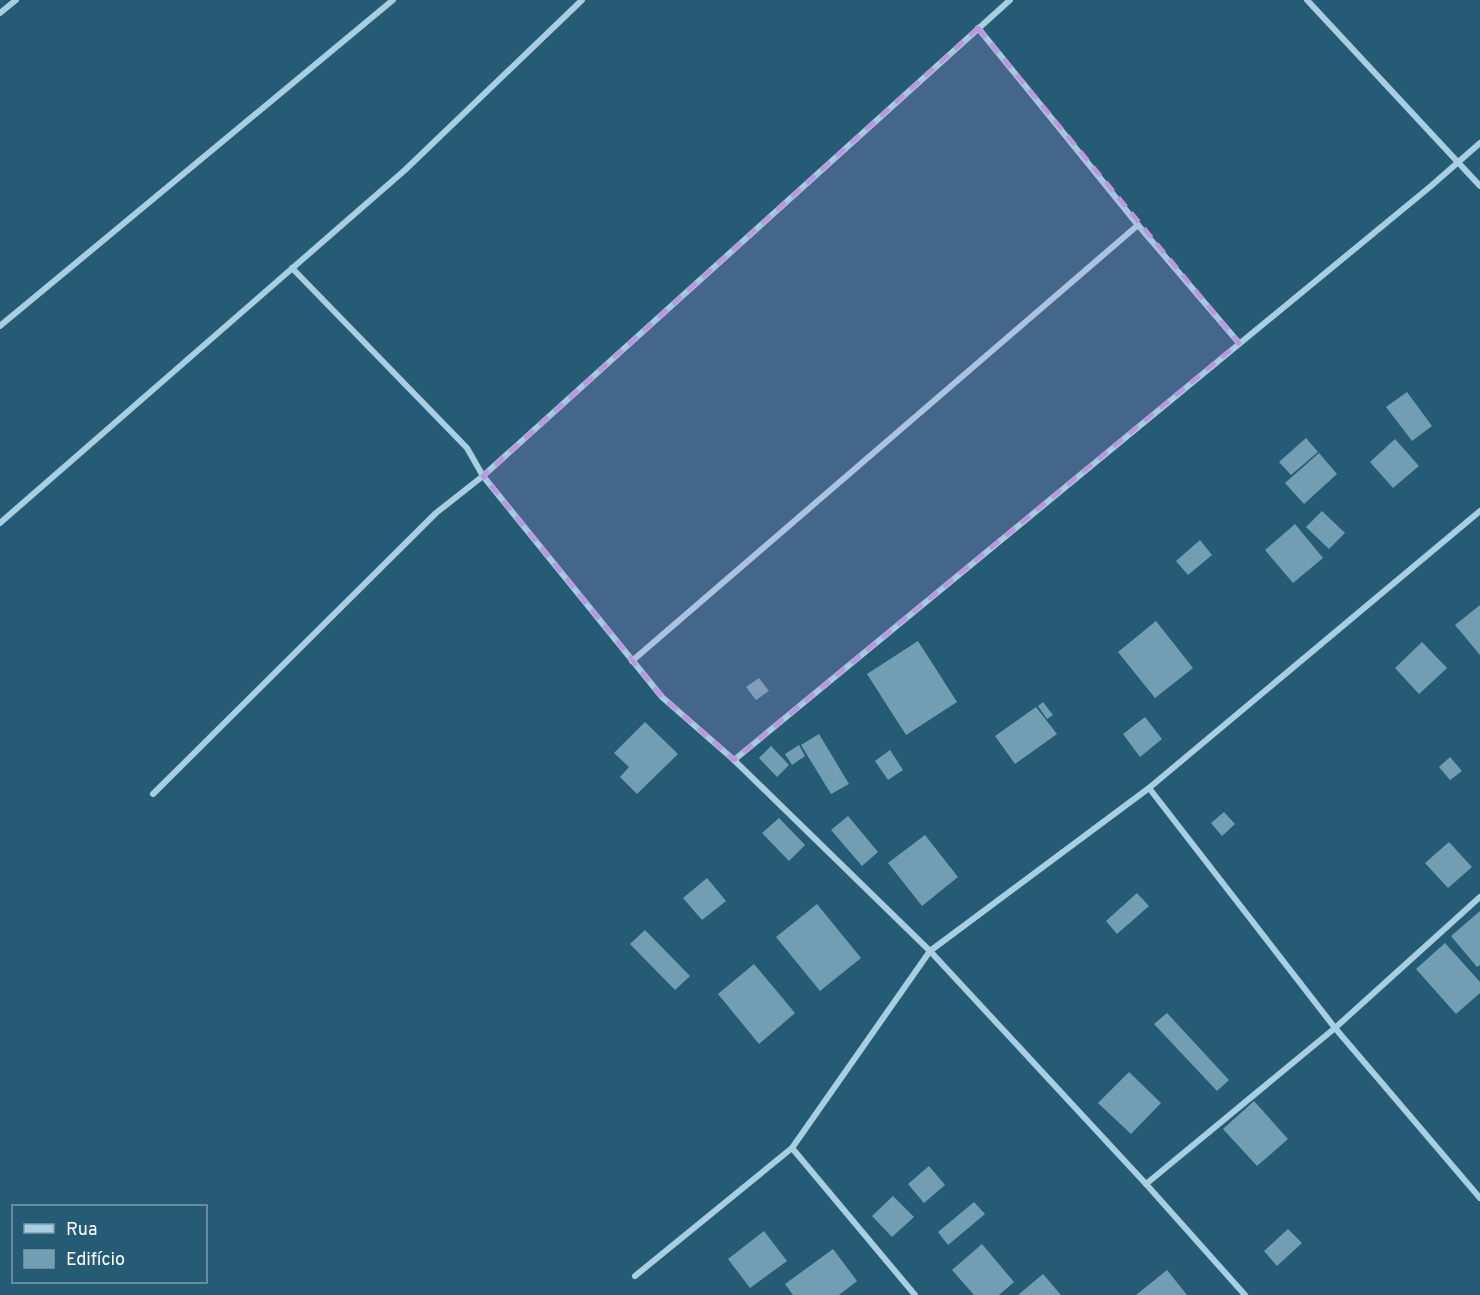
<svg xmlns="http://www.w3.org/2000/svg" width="1480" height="1295" font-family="Overpass,sans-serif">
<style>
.building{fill:#729eb3}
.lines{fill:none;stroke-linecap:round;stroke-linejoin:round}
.minor{stroke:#a7cfe2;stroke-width:6}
.marked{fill:#bd96df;fill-opacity:0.2;stroke:#bd96df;stroke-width:4.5;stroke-dasharray:12 8;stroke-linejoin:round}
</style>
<rect width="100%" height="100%" fill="#265b76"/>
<!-- building -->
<g class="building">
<path d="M1407,392L1432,426L1412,441L1386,407Z"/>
<path d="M1306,438L1318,452L1291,475L1279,462Z"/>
<path d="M1395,439L1419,466L1393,488L1370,462Z"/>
<path d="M1319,453L1337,474L1304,504L1285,483Z"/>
<path d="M1322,511L1345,533L1329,549L1306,527Z"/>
<path d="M1295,524L1323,558L1293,583L1265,550Z"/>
<path d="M1200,540L1212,555L1188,575L1176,561Z"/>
<path d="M1480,605V655L1455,625Z"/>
<path d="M1156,621L1193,668L1155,698L1118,652Z"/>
<path d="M918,641L957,702L906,735L867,674Z"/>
<path d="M1422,642L1447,668L1419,694L1395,668Z"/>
<path d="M759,678L769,691L756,700L746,687Z"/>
<path d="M1043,702L1053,715L1047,719L1038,706Z"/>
<path d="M1036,707L1057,734L1015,764L995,736Z"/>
<path d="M1145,717L1162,739L1140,757L1123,734Z"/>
<path d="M645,722L678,754L637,794L620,777L629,767L614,753Z"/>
<path d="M819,734L849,784L831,794L801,745Z"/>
<path d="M799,745L805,756L792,765L785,754Z"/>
<path d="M771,746L789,765L777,777L759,758Z"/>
<path d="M890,750L903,770L888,780L875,761Z"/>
<path d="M1450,757L1462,771L1450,780L1439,767Z"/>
<path d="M1224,812L1235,824L1222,836L1211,823Z"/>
<path d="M848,816L878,852L862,866L831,830Z"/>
<path d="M779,818L805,845L789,861L762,833Z"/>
<path d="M925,835L958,877L922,906L888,863Z"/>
<path d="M1449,842L1472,867L1448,888L1425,863Z"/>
<path d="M707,878L726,901L702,920L683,898Z"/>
<path d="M1137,893L1149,906L1117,934L1106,921Z"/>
<path d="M817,904L861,958L820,991L776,937Z"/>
<path d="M1480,911V965L1477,967L1451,936Z"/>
<path d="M645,930L690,976L675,990L630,944Z"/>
<path d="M1445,943L1480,982V993L1456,1014L1416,969Z"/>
<path d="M754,964L795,1013L759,1044L718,994Z"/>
<path d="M1167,1013L1229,1080L1217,1091L1154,1024Z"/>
<path d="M1129,1072L1161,1103L1131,1134L1098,1103Z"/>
<path d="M1254,1101L1288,1139L1257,1166L1223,1129Z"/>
<path d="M929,1166L945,1185L924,1203L908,1184Z"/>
<path d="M893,1196L914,1217L892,1237L872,1216Z"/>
<path d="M974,1202L985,1214L948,1245L938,1232Z"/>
<path d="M1288,1229L1302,1243L1277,1266L1264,1251Z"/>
<path d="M764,1231L787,1261L750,1288L728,1259Z"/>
<path d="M982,1244L1014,1282L999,1295H974L952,1270Z"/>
<path d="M833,1249L857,1281L839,1295H793L785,1284Z"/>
<path d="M1167,1270L1187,1295H1136Z"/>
<path d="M1043,1274L1061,1295H1018Z"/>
</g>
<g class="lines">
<!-- minor -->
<g class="minor">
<path d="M1307,0L1480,186"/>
<path d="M0,13L16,0"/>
<path d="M978,28L1138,225L1239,343"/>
<path d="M292,268L467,448L483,476L662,697L734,760L930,951L1146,1184L1245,1295"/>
<path d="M0,326L393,0"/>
<path d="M0,523L405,170L582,0"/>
<path d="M632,661L1138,225"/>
<path d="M734,760L1431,186L1480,143"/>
<path d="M1149,788L1335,1028L1480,1198"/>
<path d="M153,794L436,513L483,476L1010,0"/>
<path d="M792,1148L915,1295"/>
<path d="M1146,1184L1335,1028L1480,897"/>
<path d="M635,1276L792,1148L930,951L1149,788L1480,511"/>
</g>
</g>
<!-- marked area -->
<path class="marked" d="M978,28L1239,343L734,760L662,697L483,476Z"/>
<!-- legend -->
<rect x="12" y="1205" width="195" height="78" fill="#265b76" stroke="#7d9dad" stroke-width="1.5"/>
<rect x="24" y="1224" width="30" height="9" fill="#a7cfe2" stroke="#7d9dad" stroke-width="1.5"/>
<text x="66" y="1235" font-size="18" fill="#ffffff">Rua</text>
<rect x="24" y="1250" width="30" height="18" fill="#729eb3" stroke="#7d9dad" stroke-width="1.5"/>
<text x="66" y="1265" font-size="18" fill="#ffffff">Edifício</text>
</svg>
